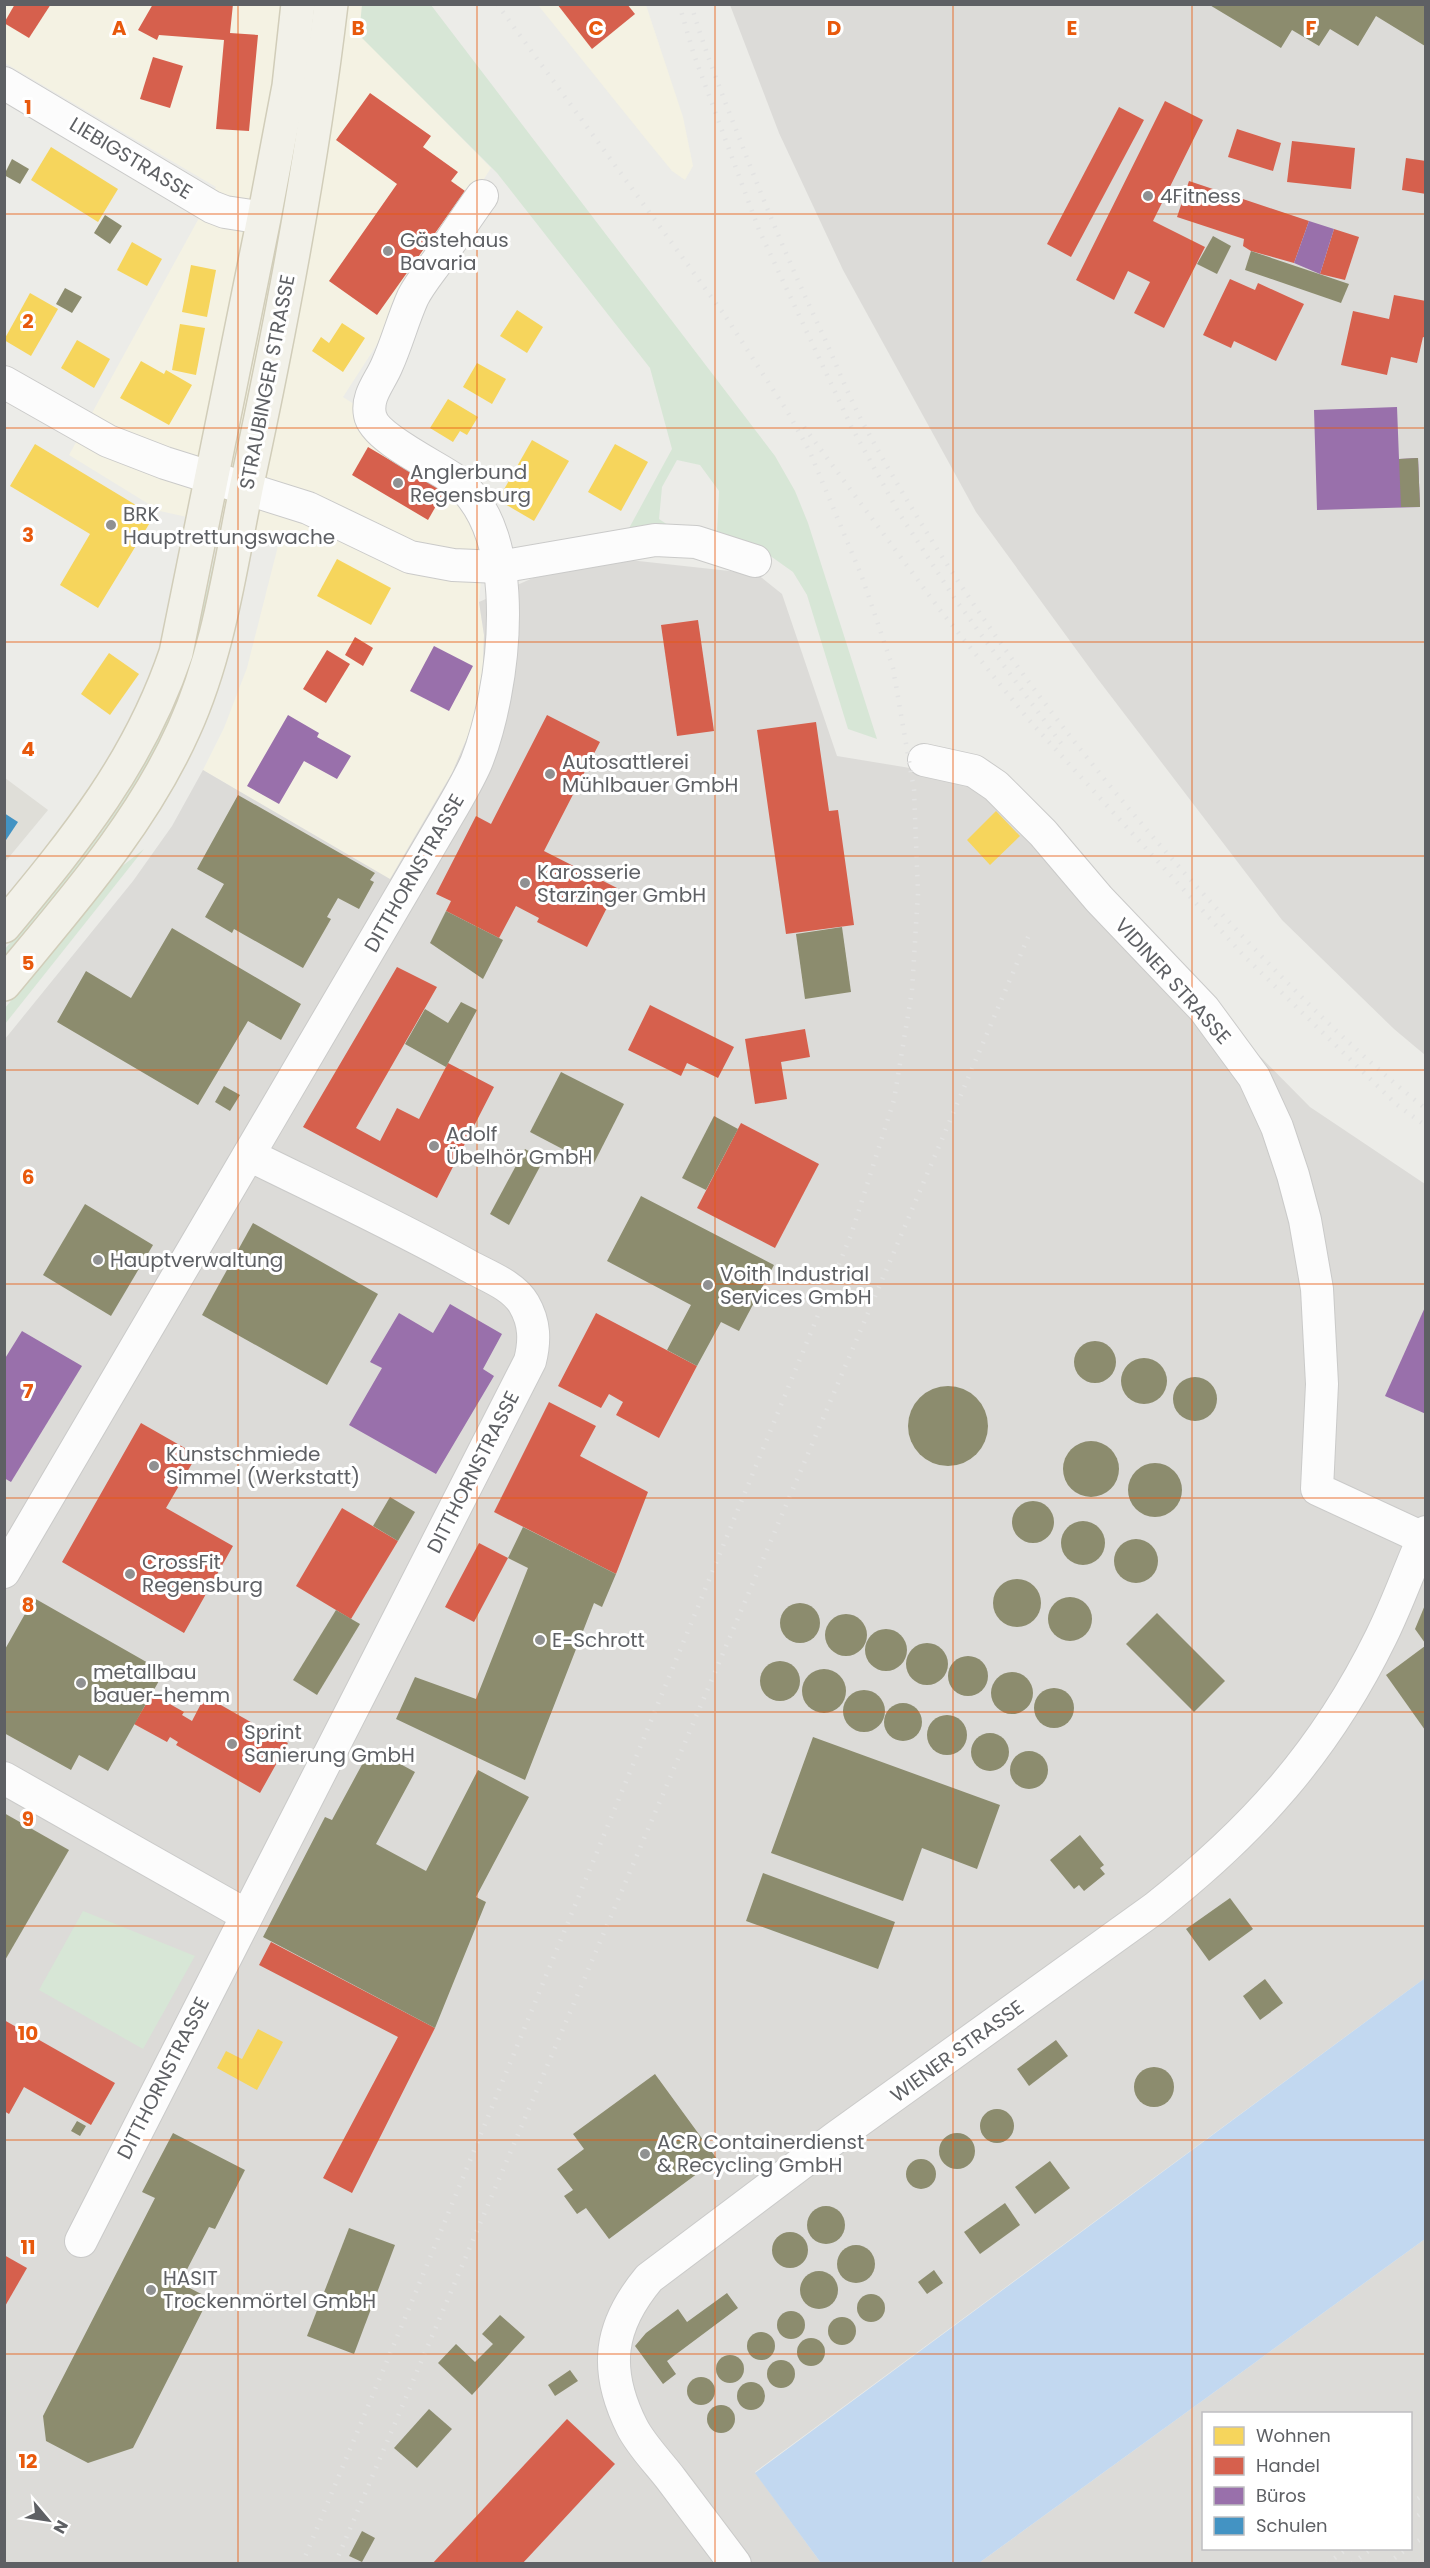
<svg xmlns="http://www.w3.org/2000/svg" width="1430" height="2568" font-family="Poppins,sans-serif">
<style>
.commercial{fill:#f4f2e3}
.industrial{fill:#dcdbd8;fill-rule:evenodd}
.education{fill:#dfded8}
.green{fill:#d7e6d6}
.water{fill:#c2d8f0}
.homes{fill:#f6d55c}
.shops{fill:#d6604d}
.offices{fill:#9970ab}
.schools{fill:#4393c3}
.industry{fill:#8c8c6e}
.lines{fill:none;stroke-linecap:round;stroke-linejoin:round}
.minor-casing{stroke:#cacac9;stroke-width:34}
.major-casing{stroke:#d1cdb9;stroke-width:36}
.minor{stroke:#fcfcfc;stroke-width:32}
.major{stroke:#f2f1e9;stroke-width:33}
.rail{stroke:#e3e3e2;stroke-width:4.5;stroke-dasharray:1.5 8;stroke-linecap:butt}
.grid{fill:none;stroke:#e8590c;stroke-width:1.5;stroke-opacity:0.55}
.poi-dot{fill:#909192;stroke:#fff;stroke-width:2}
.labels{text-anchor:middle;stroke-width:6;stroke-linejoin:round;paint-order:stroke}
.street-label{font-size:20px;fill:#5e6064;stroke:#fff}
.poi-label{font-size:20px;fill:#5e6064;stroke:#fff;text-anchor:start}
.grid-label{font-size:20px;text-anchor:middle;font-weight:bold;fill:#e8590c;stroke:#fff;stroke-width:6;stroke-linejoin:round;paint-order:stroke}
</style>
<rect width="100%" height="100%" fill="#ecece8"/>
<!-- commercial -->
<g class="commercial">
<path d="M5,5H362L360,35L491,168L343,397L489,492L479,602L484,635L483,668L473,724L452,773L390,880L203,770L224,728L247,668L280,538L160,511L69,455L216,187L5,63Z"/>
<path d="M538,5H646L683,117L693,166L685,180L672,171L645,138Z"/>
</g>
<!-- industrial -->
<g class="industrial">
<path d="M730,5H1425V1055L1394,1029L1282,920L1097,678L976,512L843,270L779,133Z"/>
<path d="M611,558L757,574L782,594L837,756L989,781L1310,1107L1425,1184V1978L755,2472L821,2563L5,2564V1039L133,881L172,826L203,770L390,879L452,773L473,724L483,668L484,635L479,602L533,578Z"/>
<path d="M1425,2239V2563H979ZM1204,2414H1410V2548H1204Z"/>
</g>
<!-- education -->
<path class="education" d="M5,778L48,810L5,862Z"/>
<!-- green -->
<g class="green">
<path d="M362,5H431L775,456L795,491L808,523L877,739L848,729L807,595L793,572L759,548L717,533L719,491L700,465L677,460L662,487L659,519L671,527L627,532L672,449L650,368L497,173L359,35Z"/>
<path d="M214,559L220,561L211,605L173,723L112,830L5,965V949C42,904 84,860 116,811C169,733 195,650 214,559Z"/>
<path d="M144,849L5,1024V1008L121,867Z"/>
<path d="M83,1911L195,1956L143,2049L39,1990Z"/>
</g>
<!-- water -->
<path class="water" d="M1425,1978V2239L979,2563H821L755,2473Z"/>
<!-- homes -->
<g class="homes">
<path d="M51,147L118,189L98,222L31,180Z"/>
<path d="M132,242L162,259L147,286L117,270Z"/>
<path d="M191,265L216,270L207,317L182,312Z"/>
<path d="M30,293L58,309L31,356L4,340Z"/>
<path d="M517,310L543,327L527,353L500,336Z"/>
<path d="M342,323L365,338L343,372L312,351L321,337L329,343Z"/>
<path d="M180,324L205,328L196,375L172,370Z"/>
<path d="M77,340L110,359L94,388L61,368Z"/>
<path d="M141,361L164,374L166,370L192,385L169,425L120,398Z"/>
<path d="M477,363L506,379L492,404L463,387Z"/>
<path d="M448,399L478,417L467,435L460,431L453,442L430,428Z"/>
<path d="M532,440L569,461L534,521L498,500Z"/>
<path d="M35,444L154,516L98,608L60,585L90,534L10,486Z"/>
<path d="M615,444L648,462L621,511L588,492Z"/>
<path d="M337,559L391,588L371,625L317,596Z"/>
<path d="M109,653L139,674L110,715L81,694Z"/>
<path d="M996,811L1020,836L990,865L967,840Z"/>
<path d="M258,2029L283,2042L257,2090L217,2068L226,2051L242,2059Z"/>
</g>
<!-- shops -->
<g class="shops">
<path d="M15,4H51L29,38L4,23Z"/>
<path d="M153,4H233L230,33L258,35L249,131L216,129L224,40L159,35L157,40L138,30Z"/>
<path d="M557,4H627L635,14L592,49Z"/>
<path d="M153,57L183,66L170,108L140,99Z"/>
<path d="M370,93L431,136L423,147L458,172L451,181L465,191L377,315L329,281L397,184L336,140Z"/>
<path d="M1165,101L1203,120L1153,221L1205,247L1164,328L1134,313L1150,282L1128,271L1114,300L1076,280Z"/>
<path d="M1119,107L1144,120L1071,257L1047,244Z"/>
<path d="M1237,129L1281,143L1273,171L1228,157Z"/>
<path d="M1292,141L1355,148L1351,189L1287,182Z"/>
<path d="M1406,158L1426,161V194L1402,190Z"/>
<path d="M1189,181L1309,221L1294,263L1251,251L1243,246L1244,239L1177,217Z"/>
<path d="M1334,229L1359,237L1345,280L1320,274Z"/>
<path d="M1230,279L1255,290L1258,283L1304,304L1276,361L1234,341L1231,348L1203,335Z"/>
<path d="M1394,295L1426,301V338L1423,337L1417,363L1391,357L1387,375L1341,365L1353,311L1389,319Z"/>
<path d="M368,447L444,492L428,520L352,475Z"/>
<path d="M698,620L714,731L677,736L661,625Z"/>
<path d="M355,637L373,648L363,666L345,655Z"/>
<path d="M327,650L350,664L326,703L303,689Z"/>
<path d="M547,715L600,742L544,851L617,888L587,947L537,922L539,918L516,906L499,938L446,911L451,901L436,894L476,816L491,824Z"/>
<path d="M816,722L829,811L838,810L854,925L786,934L757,730Z"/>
<path d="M397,967L437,987L356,1128L380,1141L397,1108L419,1119L448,1063L494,1087L437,1198L303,1127Z"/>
<path d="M650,1005L734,1047L718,1078L687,1063L681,1076L628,1050Z"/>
<path d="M805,1029L810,1057L781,1062L787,1099L755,1104L745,1039Z"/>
<path d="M741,1123L819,1164L775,1248L697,1208Z"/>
<path d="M596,1313L697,1366L659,1438L616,1415L623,1402L609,1394L601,1408L558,1386Z"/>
<path d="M549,1402L596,1426L580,1456L648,1492L616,1574L494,1512Z"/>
<path d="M141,1423L197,1455L166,1508L233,1546L184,1633L62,1562Z"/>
<path d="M342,1508L398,1541L351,1619L296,1586Z"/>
<path d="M479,1543L508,1558L474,1622L445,1607Z"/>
<path d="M152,1694L184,1712L182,1715L192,1721L205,1696L288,1743L260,1793L176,1745L178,1742L170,1737L167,1742L134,1724Z"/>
<path d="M271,1942L435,2028L352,2193L323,2178L398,2037L259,1965Z"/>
<path d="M4,2020L115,2083L91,2125L24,2087L9,2114L4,2111Z"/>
<path d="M4,2255L27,2268L4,2308Z"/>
<path d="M567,2419L615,2464L522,2564H432Z"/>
</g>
<!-- offices -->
<g class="offices">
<path d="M1309,221L1334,229L1320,274L1294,263Z"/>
<path d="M1397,407L1399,459L1418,458L1420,507L1317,510L1314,410Z"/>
<path d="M434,646L473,666L449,711L410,691Z"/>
<path d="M288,715L319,733L317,737L351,756L337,779L304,761L279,804L247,786Z"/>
<path d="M450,1304L502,1334L483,1369L494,1376L436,1474L349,1425L382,1368L370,1362L399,1313L433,1333Z"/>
<path d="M1426,1305V1414L1385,1396Z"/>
<path d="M22,1331L82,1366L11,1482L4,1478V1360Z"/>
</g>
<!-- schools -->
<path class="schools" d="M4,813L18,822L4,843Z"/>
<!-- industry -->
<g class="industry">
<path d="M1208,4H1425V46L1376,16L1358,46L1330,29L1319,46L1292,30L1281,48Z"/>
<path d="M12,159L29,169L20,184L4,175Z"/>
<path d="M105,215L122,226L110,244L94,233Z"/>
<path d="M1213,236L1231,246L1217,274L1197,264Z"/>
<path d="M1251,251L1349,284L1341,303L1245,270Z"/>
<path d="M65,288L82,297L72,313L56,304Z"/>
<path d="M1418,458L1420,507H1401L1399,459Z"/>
<path d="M238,795L375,873L370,880L374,882L359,909L338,898L327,917L331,919L303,968L234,929L232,933L205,917L224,884L197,869Z"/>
<path d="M446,911L503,940L483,979L430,943Z"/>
<path d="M842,927L851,992L805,999L796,934Z"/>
<path d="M172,928L301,1004L281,1040L248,1021L198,1105L57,1022L86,971L131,998Z"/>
<path d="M461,1002L477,1010L446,1067L405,1044L425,1009L448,1023Z"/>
<path d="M561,1072L624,1104L593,1165L530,1132Z"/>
<path d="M224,1086L240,1095L230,1111L215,1102Z"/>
<path d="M714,1116L738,1129L706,1190L682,1178Z"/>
<path d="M525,1149L544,1159L509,1225L490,1214Z"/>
<path d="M641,1196L774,1265L739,1331L721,1322L697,1366L667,1350L691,1305L607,1261Z"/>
<path d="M85,1204L153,1245L111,1316L43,1275Z"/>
<path d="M253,1223L378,1294L327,1385L202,1315Z"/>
<circle cx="1095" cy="1362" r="21"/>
<circle cx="1144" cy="1381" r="23"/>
<circle cx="1195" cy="1399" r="22"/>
<circle cx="948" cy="1426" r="40"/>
<circle cx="1091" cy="1469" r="28"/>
<circle cx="1155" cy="1490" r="27"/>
<path d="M390,1497L415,1512L398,1541L373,1526Z"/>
<circle cx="1033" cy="1522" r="21"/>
<circle cx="1083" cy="1543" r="22"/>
<path d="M523,1527L616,1574L602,1607L594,1603L525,1780L396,1719L415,1677L476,1699L528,1568L508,1558Z"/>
<circle cx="1136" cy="1561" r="22"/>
<circle cx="1017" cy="1603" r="24"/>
<circle cx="1070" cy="1619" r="22"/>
<path d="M34,1598L164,1672L108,1771L79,1755L71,1770L4,1733V1651Z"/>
<circle cx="800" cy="1623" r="20"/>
<path d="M1425,1605V1643L1415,1629Z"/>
<path d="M336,1610L360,1624L317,1695L293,1680Z"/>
<path d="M1157,1613L1225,1681L1194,1712L1126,1644Z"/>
<circle cx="846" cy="1635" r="21"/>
<circle cx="886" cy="1650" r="21"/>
<circle cx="927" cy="1664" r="21"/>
<path d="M1425,1646V1730L1386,1675Z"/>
<circle cx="968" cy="1676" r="20"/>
<circle cx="780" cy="1681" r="20"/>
<circle cx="824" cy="1691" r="22"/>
<circle cx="1012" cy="1693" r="21"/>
<circle cx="1054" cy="1708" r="20"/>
<circle cx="864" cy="1711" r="21"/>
<circle cx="903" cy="1722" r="19"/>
<circle cx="947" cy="1735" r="20"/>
<circle cx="990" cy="1752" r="19"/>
<path d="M813,1737L1000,1805L977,1869L922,1848L903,1901L771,1853Z"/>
<path d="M371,1748L415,1772L376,1844L426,1871L478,1770L529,1797L476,1897L486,1902L435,2028L263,1937L325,1817L332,1820Z"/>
<circle cx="1029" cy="1770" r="19"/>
<path d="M4,1813L69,1850L4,1962Z"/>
<path d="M1080,1835L1104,1865L1100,1868L1105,1874L1084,1891L1079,1885L1074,1889L1050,1860Z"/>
<path d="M763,1873L895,1922L878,1969L746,1921Z"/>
<path d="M1230,1898L1253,1929L1209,1961L1186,1929Z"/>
<path d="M1265,1979L1283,2003L1260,2020L1243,1996Z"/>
<path d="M1056,2040L1068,2056L1029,2086L1017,2069Z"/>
<circle cx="1154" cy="2087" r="20"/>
<path d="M655,2074L717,2159L609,2239L586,2208L577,2214L564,2196L573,2190L557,2169L584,2149L573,2134Z"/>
<circle cx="997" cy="2126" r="17"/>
<path d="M77,2121L86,2126L80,2136L71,2131Z"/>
<path d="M173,2133L245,2170L215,2229L209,2227L180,2283L209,2298L133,2448L88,2463L46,2441L43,2416L155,2198L142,2192Z"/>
<circle cx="957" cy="2151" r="18"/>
<circle cx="921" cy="2174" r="15"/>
<path d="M1050,2161L1070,2188L1035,2214L1015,2187Z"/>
<path d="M1005,2203L1020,2225L980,2254L964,2232Z"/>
<circle cx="826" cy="2225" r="19"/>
<path d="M349,2228L395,2245L354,2354L307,2336Z"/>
<circle cx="790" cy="2250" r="18"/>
<circle cx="856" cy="2264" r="19"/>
<path d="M934,2270L943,2283L927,2294L918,2282Z"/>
<circle cx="819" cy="2290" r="19"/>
<path d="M727,2293L738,2308L667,2361L676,2374L663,2384L635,2346L646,2333L678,2309L687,2322Z"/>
<circle cx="871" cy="2308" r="14"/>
<circle cx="791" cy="2325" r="14"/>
<path d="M500,2315L525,2337L472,2395L438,2363L456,2344L475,2362L493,2344L482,2334Z"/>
<circle cx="842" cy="2331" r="14"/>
<circle cx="761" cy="2346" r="14"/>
<circle cx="811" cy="2352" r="14"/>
<circle cx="730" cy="2369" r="14"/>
<circle cx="781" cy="2374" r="14"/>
<path d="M570,2370L578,2381L555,2396L548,2385Z"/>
<circle cx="701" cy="2391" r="14"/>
<circle cx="751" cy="2396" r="14"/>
<circle cx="721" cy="2419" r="14"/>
<path d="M429,2409L452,2429L417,2468L394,2448Z"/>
<path d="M362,2531L375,2538L362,2562L349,2556Z"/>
</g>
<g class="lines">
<!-- minor casing -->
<g class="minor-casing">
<g id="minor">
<path d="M4,83L212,207L225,212L264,218"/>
<path d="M4,382L108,441L165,463L308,508L410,557L453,565L499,567L655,540L696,542L755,561"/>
<path d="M924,760L974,771L996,786L1043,833L1099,899L1204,1009L1254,1077L1277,1127L1293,1175L1305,1220L1317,1289L1322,1384L1317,1489L1423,1538"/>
<path d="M4,1572L448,815C458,798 468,781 476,763C505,691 526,533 455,480C436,466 374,438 370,415C366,396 380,382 387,365C397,343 403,319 413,297C419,285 428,274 436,263C451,241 466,218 482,196"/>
<path d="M4,1778L246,1915"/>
<path d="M81,2241L530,1361C535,1341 535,1323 524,1304C513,1285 487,1276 469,1266C397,1226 322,1191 249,1155"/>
<path d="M735,2564C713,2535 692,2507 671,2479C658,2462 641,2445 632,2427C603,2369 609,2326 649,2278L835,2138L1155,1908C1254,1830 1325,1751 1381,1637C1398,1603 1410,1567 1426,1532"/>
</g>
</g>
<!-- major casing -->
<g class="major-casing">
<g id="major">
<path d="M4,926C77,838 139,762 176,653L264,218L289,86L298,4"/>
<path d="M4,984C70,904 141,825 184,729C219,652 230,567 247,484C281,326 312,165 331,4"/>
</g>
</g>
<!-- minor -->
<use href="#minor" class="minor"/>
<!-- major -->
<use href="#major" class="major"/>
<!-- rail -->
<g class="rail">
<path d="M497,4L726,317"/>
<path d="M679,4L694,55L759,230L851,426L899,513L955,599L1063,746"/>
<path d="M691,4C707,59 729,111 749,163C772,222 797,280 824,337C837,366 848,395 863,423C956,595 1076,754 1207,898C1275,972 1347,1046 1426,1109"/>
<path d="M804,427L940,610L1028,719L1245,957L1396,1104L1426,1126"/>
<path d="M1410,2504L1426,2493"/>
<path d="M1410,2521L1426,2510"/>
<path d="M1410,2546L1426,2536"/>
<path d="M302,2564L415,2294L851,1235L894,1100L912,991L918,893L914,790L893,668L862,577L809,450L787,411L722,311"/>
<path d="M335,2564L1029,935"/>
<path d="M1327,2564L1348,2548"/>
<path d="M1352,2564L1372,2548"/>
<path d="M1387,2564L1408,2548"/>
<path d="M1418,2564L1426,2558"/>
</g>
</g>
<!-- grid -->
<path class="grid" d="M238,4V2564M477,4V2564M715,4V2564M953,4V2564M1192,4V2564M4,214H1426M4,428H1426M4,642H1426M4,856H1426M4,1070H1426M4,1284H1426M4,1498H1426M4,1712H1426M4,1926H1426M4,2140H1426M4,2354H1426"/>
<!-- markers -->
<g class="poi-dot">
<circle cx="1148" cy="196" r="6"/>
<circle cx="388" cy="251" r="6"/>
<circle cx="398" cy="483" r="6"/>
<circle cx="111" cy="525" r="6"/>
<circle cx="550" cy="774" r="6"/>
<circle cx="525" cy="883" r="6"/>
<circle cx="434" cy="1146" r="6"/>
<circle cx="98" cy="1260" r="6"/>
<circle cx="708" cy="1285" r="6"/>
<circle cx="154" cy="1466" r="6"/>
<circle cx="130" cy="1574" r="6"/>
<circle cx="540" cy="1640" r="6"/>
<circle cx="81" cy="1683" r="6"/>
<circle cx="232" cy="1744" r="6"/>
<circle cx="645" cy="2154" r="6"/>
<circle cx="151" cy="2290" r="6"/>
</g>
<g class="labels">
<!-- street labels -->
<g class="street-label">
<text transform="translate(131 158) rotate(31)" y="7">LIEBIGSTRASSE</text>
<text transform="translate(267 382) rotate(-79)" y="7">STRAUBINGER STRASSE</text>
<text transform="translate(414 873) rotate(-60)" y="7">DITTHORNSTRASSE</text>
<text transform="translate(1173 981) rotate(48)" y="7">VIDINER STRASSE</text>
<text transform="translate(473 1472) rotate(-63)" y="7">DITTHORNSTRASSE</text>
<text transform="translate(957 2051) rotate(-36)" y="7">WIENER STRASSE</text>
<text transform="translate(163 2078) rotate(-63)" y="7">DITTHORNSTRASSE</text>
</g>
<!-- poi labels -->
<g class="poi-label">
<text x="1160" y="203">4Fitness</text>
<text x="400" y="247">Gästehaus<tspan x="400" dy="23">Bavaria</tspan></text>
<text x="410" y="479">Anglerbund<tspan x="410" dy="23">Regensburg</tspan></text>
<text x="123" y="521">BRK<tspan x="123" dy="23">Hauptrettungswache</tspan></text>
<text x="562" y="769">Autosattlerei<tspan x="562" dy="23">Mühlbauer GmbH</tspan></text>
<text x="537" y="879">Karosserie<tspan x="537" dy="23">Starzinger GmbH</tspan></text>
<text x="446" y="1141">Adolf<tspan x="446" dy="23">Übelhör GmbH</tspan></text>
<text x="110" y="1267">Hauptverwaltung</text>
<text x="720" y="1281">Voith Industrial<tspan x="720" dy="23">Services GmbH</tspan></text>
<text x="166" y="1461">Kunstschmiede<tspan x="166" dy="23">Simmel (Werkstatt)</tspan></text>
<text x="142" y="1569">CrossFit<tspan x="142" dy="23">Regensburg</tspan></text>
<text x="552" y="1647">E-Schrott</text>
<text x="93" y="1679">metallbau<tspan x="93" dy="23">bauer-hemm</tspan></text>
<text x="244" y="1739">Sprint<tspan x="244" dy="23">Sanierung GmbH</tspan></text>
<text x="657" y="2149">ACR Containerdienst<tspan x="657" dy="23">&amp; Recycling GmbH</tspan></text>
<text x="163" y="2285">HASIT<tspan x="163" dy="23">Trockenmörtel GmbH</tspan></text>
</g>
</g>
<g class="grid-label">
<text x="119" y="35">A</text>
<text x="358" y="35">B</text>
<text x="596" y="35">C</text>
<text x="834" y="35">D</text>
<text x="1072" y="35">E</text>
<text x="1311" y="35">F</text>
<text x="28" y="114">1</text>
<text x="28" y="328">2</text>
<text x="28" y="542">3</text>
<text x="28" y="756">4</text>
<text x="28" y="970">5</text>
<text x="28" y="1184">6</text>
<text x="28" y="1398">7</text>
<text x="28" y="1612">8</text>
<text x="28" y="1826">9</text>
<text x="28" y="2040">10</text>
<text x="28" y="2254">11</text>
<text x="28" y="2468">12</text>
</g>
<!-- border -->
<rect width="1430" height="2568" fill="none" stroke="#5e6064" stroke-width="12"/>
<!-- legend -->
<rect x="1202" y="2412" width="210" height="138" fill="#ffffff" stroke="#bfbfc1" stroke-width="1.5"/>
<rect x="1214" y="2427" width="30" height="18" fill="#f6d55c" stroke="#bfbfc1" stroke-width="1.5"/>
<text x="1256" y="2442" font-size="18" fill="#5e6064">Wohnen</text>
<rect x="1214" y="2457" width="30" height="18" fill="#d6604d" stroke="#bfbfc1" stroke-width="1.5"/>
<text x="1256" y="2472" font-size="18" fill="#5e6064">Handel</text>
<rect x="1214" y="2487" width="30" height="18" fill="#9970ab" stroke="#bfbfc1" stroke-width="1.5"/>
<text x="1256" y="2502" font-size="18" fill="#5e6064">Büros</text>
<rect x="1214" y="2517" width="30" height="18" fill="#4393c3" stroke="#bfbfc1" stroke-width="1.5"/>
<text x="1256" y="2532" font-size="18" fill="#5e6064">Schulen</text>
<!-- north arrow -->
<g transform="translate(48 2520) rotate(119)" stroke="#ffffff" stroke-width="4.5" paint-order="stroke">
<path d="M0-4.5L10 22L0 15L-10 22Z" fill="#5e6064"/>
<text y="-9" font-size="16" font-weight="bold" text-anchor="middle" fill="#5e6064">N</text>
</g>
</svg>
